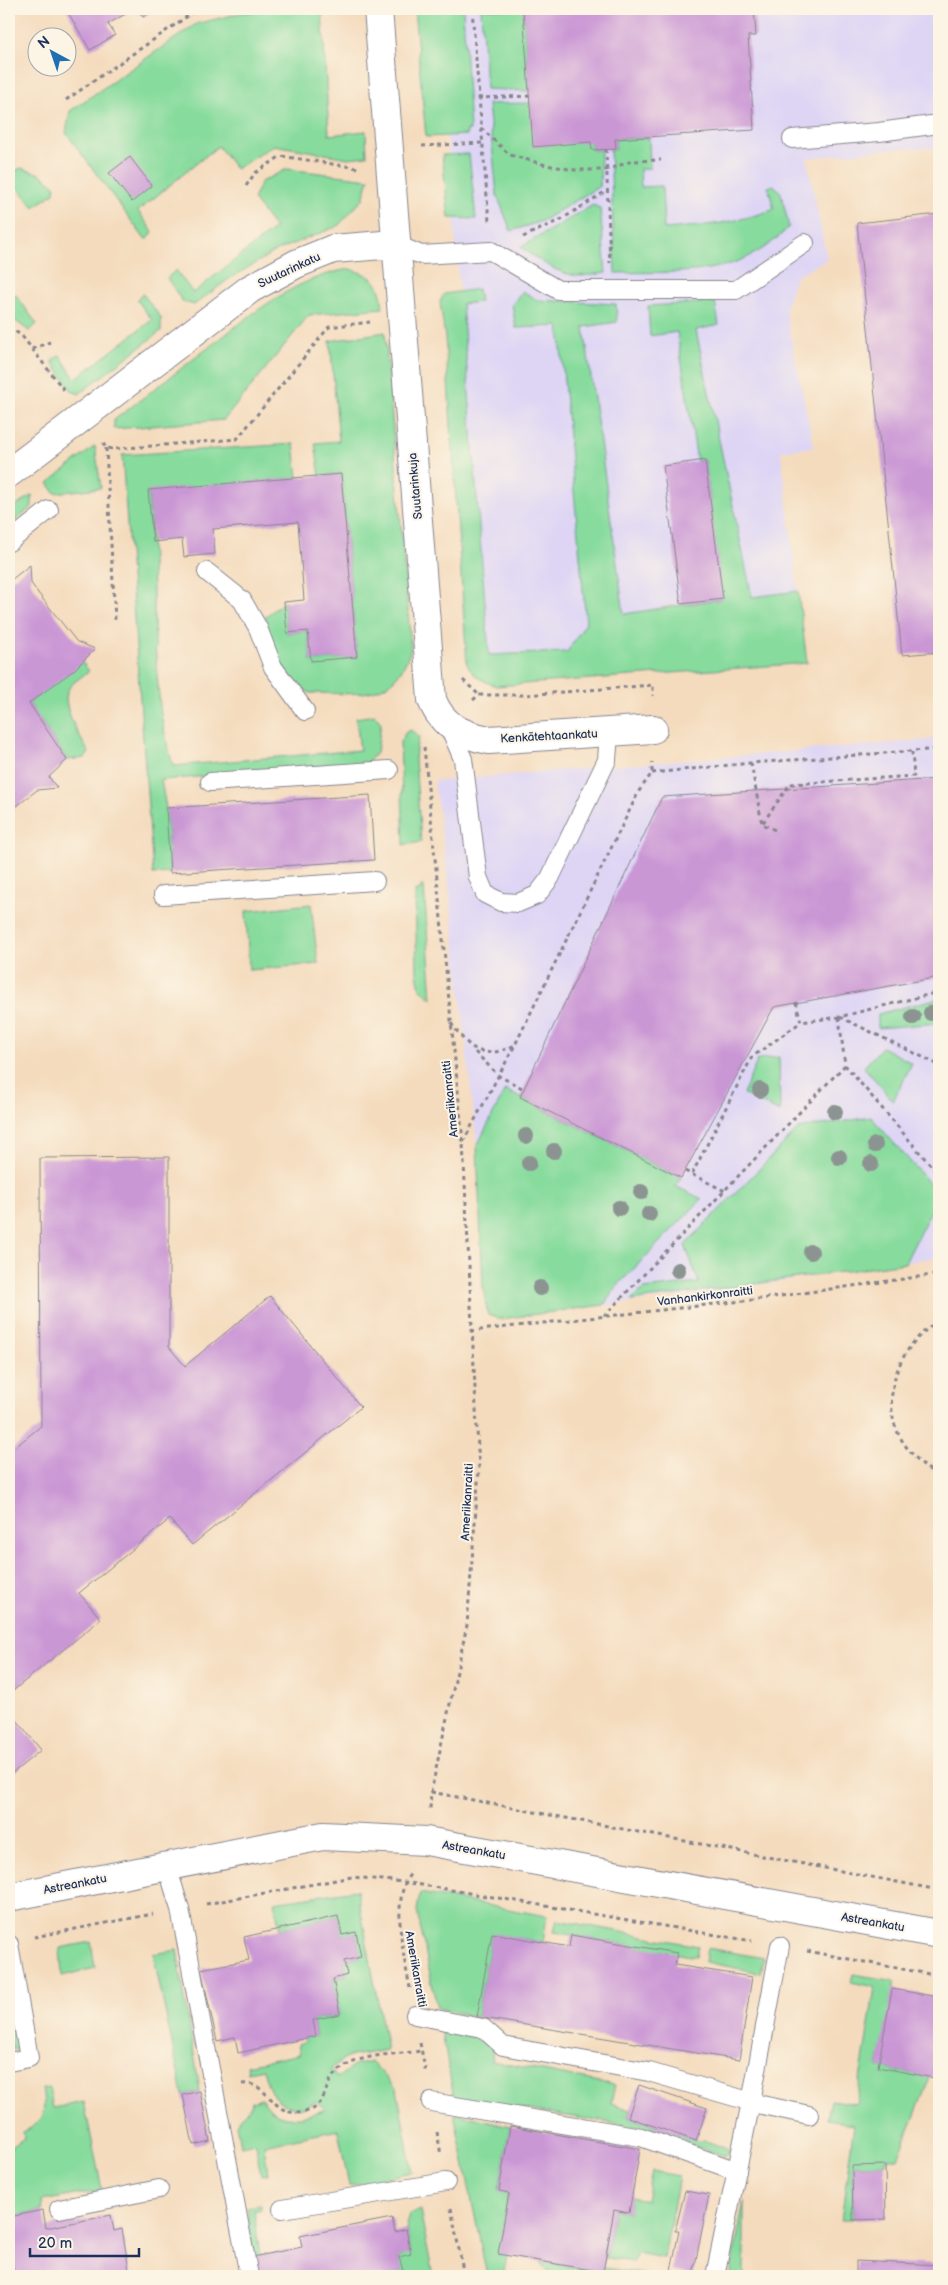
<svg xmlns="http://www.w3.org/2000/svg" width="948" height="2285" font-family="'Balsamiq Sans',sans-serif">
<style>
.built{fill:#ded5f5}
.green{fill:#87db9d;stroke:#51857e}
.building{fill:#ca97d5}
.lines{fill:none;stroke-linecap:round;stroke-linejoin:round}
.service-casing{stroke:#88858e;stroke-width:20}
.minor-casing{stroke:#88858e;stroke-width:30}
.path{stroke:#88858e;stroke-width:3;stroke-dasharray:4 4;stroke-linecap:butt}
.service{stroke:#fff;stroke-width:18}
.minor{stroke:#fff;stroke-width:28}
.tree{fill:#8c9492}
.labels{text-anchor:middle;stroke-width:4;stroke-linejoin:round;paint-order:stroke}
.street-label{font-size:12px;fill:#1b2f5e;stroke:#fcf5e5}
</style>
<rect width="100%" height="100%" fill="#fcf5e5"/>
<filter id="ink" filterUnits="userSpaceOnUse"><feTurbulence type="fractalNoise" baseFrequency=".02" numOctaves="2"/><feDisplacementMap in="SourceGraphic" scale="10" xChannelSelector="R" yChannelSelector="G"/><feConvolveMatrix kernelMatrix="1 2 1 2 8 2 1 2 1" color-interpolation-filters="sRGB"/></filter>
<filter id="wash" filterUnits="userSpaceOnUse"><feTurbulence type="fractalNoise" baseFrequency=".0096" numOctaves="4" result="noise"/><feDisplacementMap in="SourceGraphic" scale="20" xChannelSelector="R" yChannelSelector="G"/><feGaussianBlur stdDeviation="1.12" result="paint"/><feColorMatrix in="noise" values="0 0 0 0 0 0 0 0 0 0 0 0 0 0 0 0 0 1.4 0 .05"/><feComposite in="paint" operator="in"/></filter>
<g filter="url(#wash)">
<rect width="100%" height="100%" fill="#f4dbbd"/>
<!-- built -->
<g class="built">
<path d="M437,9H939V148L894,149L807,158L827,259L796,277L785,309L814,447L781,451L798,591L681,604L623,614L589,651L489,655Z"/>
<path d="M939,739V1257L703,1293L501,1319L488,1315L483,1288L477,1146L447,868L434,781Z"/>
</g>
<!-- green -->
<g class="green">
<path d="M286,9H322L329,135L366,131L367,156L348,158L274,145L236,169L218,146L138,211L153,232L148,239L144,238L66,133L70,111L196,24L241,13Z"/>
<path d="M414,9H463L470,130H467V135L426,137Z"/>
<path d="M481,9H523L529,91L486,89Z"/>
<path d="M530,103L591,142L592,150H601L600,186L542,221L511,231L497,195L488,104Z"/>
<path d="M649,138L650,168L640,169L641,187L662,186L664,229C702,226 738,223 774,209L768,187L774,185L781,193L789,227C737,280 683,271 615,273L610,149H616L615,139Z"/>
<path d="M469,154L476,219L449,218L442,155Z"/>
<path d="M21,168L40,174L55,186L54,193L34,207L14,184L9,187V174Z"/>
<path d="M287,169L369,179L363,199L338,226L276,251L229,279L194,305L182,301L167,278L176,270L193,293L275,228L253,199L261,182Z"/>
<path d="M593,205L600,208L606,273C597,274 586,276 578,276C557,274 537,259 521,247Z"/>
<path d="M350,269C375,277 380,281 383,308L309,315L224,420L114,429V420C145,396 177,372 208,348C251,315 295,277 350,269Z"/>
<path d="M478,289L480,302L462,304L489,655L567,652L586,623L559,326L516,328L512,304L523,291L537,300L616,304L617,322L584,327L624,614L722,599L705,460L697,461L677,332L650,336L648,306L715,302L719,325L696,330L752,597L798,591L807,663L496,686C483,681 473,677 467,664L445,337L440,302L444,294Z"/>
<path d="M143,294L161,318V331L79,394L72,391L53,363V360L60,355L75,379L152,320L137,300Z"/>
<path d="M16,295L37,324L29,331L9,316V301Z"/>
<path d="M385,332L411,648C395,703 358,693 310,693C297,688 273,655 269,641C267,633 267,624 266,616L284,602L287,633L308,631L311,661L357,657L341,474L320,476L315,443L339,441L330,341Z"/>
<path d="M294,444L298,478L148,491C154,562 152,634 160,706C162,726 168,746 173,766L360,750L356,718L375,715L381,723L377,752L367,763L161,780L166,808L170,873L153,874L122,455Z"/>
<path d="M95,446L101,488L55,493L48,483Z"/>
<path d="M32,495V507L9,526V511Z"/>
<path d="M82,662L89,671C83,676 71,683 68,690C60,706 81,738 89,753L85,758L67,760L29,703Z"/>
<path d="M411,730L419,737L416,748L415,760L421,842L404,845L400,742L406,732Z"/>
<path d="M421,886H424L432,999L420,988L417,974L415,891L421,890Z"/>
<path d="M311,904L318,964L249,970L246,911Z"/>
<path d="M939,998V1023L878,1028V1014Z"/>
<path d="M882,1047L912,1063L893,1101L864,1067Z"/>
<path d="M779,1057L780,1112L743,1094L758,1059Z"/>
<path d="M505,1090L681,1178L675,1186L702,1199L616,1287L604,1305L501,1319L488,1315L483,1288L477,1146Z"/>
<path d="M871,1117L939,1194L905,1263L631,1301L643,1289L699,1283L685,1245L798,1129Z"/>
<path d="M357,1890L387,2050L346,2057L331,2069L337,2078L357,2064L371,2061L397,2089L412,2172L349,2186L338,2130L264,2145L268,2174L261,2175L255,2143L240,2146L236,2124C241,2116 251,2110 252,2101L262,2098C279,2126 301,2118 326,2109L315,2101L303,2108C274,2106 270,2094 263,2069L248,2072L247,2065L300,2054L298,2044L304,2042V2038L316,2036L313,2020L340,2014L333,1979L347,1975L344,1961L361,1957L356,1933L342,1935L338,1916L280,1929L274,1902Z"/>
<path d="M420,1893L547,1916L543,1942L492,1934L477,2017L437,2008L417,1911Z"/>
<path d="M557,1920L698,1946L696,1957L554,1932Z"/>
<path d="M91,1942L95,1968L62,1976L60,1948Z"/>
<path d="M707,1948L764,1958L761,1973L705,1962Z"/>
<path d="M177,1950L200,2091L183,2095L153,1954Z"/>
<path d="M853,1974L895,1981L878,2067L930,2077L898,2158H887L885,2165L852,2166L853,2220H841L854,2124L827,2120L831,2100L856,2104L875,1987L851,1982Z"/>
<path d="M9,1982L20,2045L18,2049L13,2050L9,2030Z"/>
<path d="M442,2032L495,2041L491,2061L615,2085L611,2103L630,2110L628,2117L696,2141H706L730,2150L725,2156L636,2127L454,2098Z"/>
<path d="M49,2088L53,2108L84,2102L102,2190L42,2201L43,2210L9,2217V2149L24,2138L23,2132C45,2122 46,2111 42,2089Z"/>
<path d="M454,2113L510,2126L499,2190L509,2193L499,2254L507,2256L503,2276H487Z"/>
<path d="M652,2171L679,2176L664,2258L636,2253L634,2262L606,2258L614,2210L629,2213L631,2197L646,2200Z"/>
<path d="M744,2201V2276H730Z"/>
<path d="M261,2205V2209L254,2211L260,2256L253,2257L247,2207Z"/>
<path d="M420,2210L433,2276H384L402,2271L399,2257L411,2253L406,2229L410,2214Z"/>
<path d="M540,2262L603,2272L604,2268L656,2276H552Z"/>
</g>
<g id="blocks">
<!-- building -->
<g class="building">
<path d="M66,9H134L108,24L115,35L90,50Z"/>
<path d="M137,9H157L143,17Z"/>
<path d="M523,9H754L756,36H748L754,130L615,139L616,149L592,150L591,142L533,147Z"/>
<path d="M130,157L152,186L132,202L109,173Z"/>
<path d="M939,214V652L902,655L857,223Z"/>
<path d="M705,460L723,599L681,604L663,466Z"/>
<path d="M341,474L357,657L311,661L308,631L287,633L284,602L304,600L298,522L213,529L215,554L184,557L182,539L153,542L148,490Z"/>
<path d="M30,565L31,583L38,593L77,642L95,649L74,670L29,703L67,760L49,777L57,788L37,790L12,810L9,818V577L11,580Z"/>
<path d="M939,779V977L774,1007L681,1178L520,1097L662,797Z"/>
<path d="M370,795L374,860L170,873L166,808Z"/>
<path d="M169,1157V1347L185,1366L270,1296L361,1407L192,1545L170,1519L79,1593L101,1619L9,1694V1452L41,1426L40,1158Z"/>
<path d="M9,1710L41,1750L9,1776Z"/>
<path d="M338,1916L342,1935L356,1932L361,1957L344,1961L347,1975L333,1979L340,2014L313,2020L316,2036L238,2053L235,2037L217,2041L201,1969L249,1960L244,1937Z"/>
<path d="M492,1933L569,1947L571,1935L677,1953L675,1965L752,1977L739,2060L477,2017Z"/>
<path d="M892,1989L939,1997V2079L878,2067Z"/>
<path d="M639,2085L707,2108L696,2141L628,2117Z"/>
<path d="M200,2091L210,2141L193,2145L183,2095Z"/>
<path d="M510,2126L640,2149L629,2213L614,2210L603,2272L498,2254L509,2193L499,2191Z"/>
<path d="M885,2165L886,2219L853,2220L852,2166Z"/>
<path d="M685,2191L709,2195L693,2275L671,2271L679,2231H675Z"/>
<path d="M43,2210L46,2228L111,2215L114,2231L122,2229L130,2276H15L9,2245V2217Z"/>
<path d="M392,2218L395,2232L406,2229L411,2254L399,2257L403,2271L384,2276H257L253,2257L302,2247L300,2236Z"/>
<path d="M856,2261L939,2265V2276H856Z"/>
</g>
</g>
</g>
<g filter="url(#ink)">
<use href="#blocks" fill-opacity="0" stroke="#88858e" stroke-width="1"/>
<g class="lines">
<!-- service casing -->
<g class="service-casing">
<g id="service">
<path d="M792,139L879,132L939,124"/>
<path d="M395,244L421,255L491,251L558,290H736L805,243"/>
<path d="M9,542L49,510"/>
<path d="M207,572L242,600L258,628L273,667L305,711"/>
<path d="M448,724L463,759L478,877L485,894L501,902L518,903L537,895L550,878L607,760L609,733"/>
<path d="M210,782L389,770"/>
<path d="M163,895L375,881"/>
<path d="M167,1866L180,1909L249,2276"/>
<path d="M9,1944L29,2058L9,2062"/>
<path d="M415,2015L483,2028L503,2046L649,2072L762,2105L809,2115"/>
<path d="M431,2102L641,2137L737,2171"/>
<path d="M59,2209L159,2189"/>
<path d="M282,2209L446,2182"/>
<path d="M715,2276L751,2102L780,1946"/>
</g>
</g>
<!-- minor casing -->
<g class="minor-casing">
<g id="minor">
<path d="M378,9L432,700C443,727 462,735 489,740L653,729"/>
<path d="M9,473L250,289L296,264L333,249L395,244"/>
<path d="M9,1897L323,1836L426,1841L939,1934"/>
</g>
</g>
<!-- path -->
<g class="path">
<path d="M472,9L489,222"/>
<path d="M478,98L530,96"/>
<path d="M66,100L195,11L202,9"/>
<path d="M481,128L510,155L546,165L575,170H606L632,161L661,160"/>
<path d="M422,146L482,143"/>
<path d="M606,149L610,263"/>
<path d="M246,186L255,173L281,156L358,168"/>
<path d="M523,237L562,219L606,191"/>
<path d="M9,327L22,336L64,390"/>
<path d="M32,349L50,342"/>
<path d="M103,443L106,448L115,449L237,439L329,327L370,322"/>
<path d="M106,448L115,620"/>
<path d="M463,680L479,695"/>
<path d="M473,700L479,695H525L653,685V696"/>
<path d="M424,747L463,1142L479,1470L467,1625L431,1792L430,1809"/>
<path d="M751,763L762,824"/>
<path d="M652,773L751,763L939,749"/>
<path d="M775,830L762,824L790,784L914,776L912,752"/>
<path d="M796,1002L801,1022L839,1017L939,992"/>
<path d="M839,1017L845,1065L939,1175"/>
<path d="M840,1017L939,1065"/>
<path d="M451,1023C470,1050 482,1061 515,1045"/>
<path d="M475,1052L499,1076L524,1089"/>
<path d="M463,1142L515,1045L639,791L652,773V763"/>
<path d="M685,1171L725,1191"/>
<path d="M692,1174L752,1057L801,1022"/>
<path d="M604,1316L845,1065"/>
<path d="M939,1321C905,1340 884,1383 894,1422C900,1445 920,1464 939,1477"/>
<path d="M471,1331L752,1300L939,1274"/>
<path d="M431,1792L939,1890"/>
<path d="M206,1904L352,1877L404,1882L752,1941"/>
<path d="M34,1937L153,1914"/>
<path d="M807,1951L939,1976"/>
<path d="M410,1988C404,1957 390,1900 411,1873"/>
<path d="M420,2043L426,2074"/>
<path d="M242,2084C270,2080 272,2122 308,2111C328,2105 323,2084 337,2072C359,2053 393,2055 421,2051"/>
<path d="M437,2132L441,2155"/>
<path d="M451,2208L464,2276"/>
</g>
<!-- service -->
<use href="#service" class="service"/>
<!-- minor -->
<use href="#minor" class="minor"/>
</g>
<!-- trees -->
<g class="tree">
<circle cx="931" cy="1013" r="8"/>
<circle cx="913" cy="1017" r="8"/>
<circle cx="760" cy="1090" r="8"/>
<circle cx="835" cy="1112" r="8"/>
<circle cx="526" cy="1136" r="8"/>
<circle cx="875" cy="1145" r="8"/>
<circle cx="554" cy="1151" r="8"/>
<circle cx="839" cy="1157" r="8"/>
<circle cx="529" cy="1163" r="8"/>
<circle cx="871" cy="1164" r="8"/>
<circle cx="641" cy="1192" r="8"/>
<circle cx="619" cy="1208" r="8"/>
<circle cx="649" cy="1214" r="8"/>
<circle cx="811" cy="1252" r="8"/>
<circle cx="678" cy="1270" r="8"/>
<circle cx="540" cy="1288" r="8"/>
</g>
</g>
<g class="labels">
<!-- street labels -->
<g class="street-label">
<text transform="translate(289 270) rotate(-25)" y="4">Suutarinkatu</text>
<text transform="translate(415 486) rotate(-95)" y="4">Suutarinkuja</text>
<text transform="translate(549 736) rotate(-3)" y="4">Kenkätehtaankatu</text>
<text transform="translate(450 1099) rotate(-96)" y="4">Ameriikanraitti</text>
<text transform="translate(705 1296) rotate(-7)" y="4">Vanhankirkonraitti</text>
<text transform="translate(467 1502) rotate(-87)" y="4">Ameriikanraitti</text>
<text transform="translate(474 1850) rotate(10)" y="4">Astreankatu</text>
<text transform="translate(75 1884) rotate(-11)" y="4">Astreankatu</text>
<text transform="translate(873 1922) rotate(10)" y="4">Astreankatu</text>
<text transform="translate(416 1969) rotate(80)" y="4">Ameriikanraitti</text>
</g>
</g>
<!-- margin -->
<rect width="948" height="2285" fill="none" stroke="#fcf5e5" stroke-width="30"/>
<!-- north arrow -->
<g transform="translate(52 52) rotate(320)"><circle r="24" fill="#fcf5e5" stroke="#a2a6af"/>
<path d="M0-4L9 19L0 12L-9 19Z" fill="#1f6fb2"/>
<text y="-8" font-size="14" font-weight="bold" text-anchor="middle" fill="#1b2f5e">N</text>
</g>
<!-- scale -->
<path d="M30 2248v8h109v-8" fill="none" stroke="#1b2f5e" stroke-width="2.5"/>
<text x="38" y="2248" font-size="15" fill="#1b2f5e" stroke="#fcf5e5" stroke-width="4" paint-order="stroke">20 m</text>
</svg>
